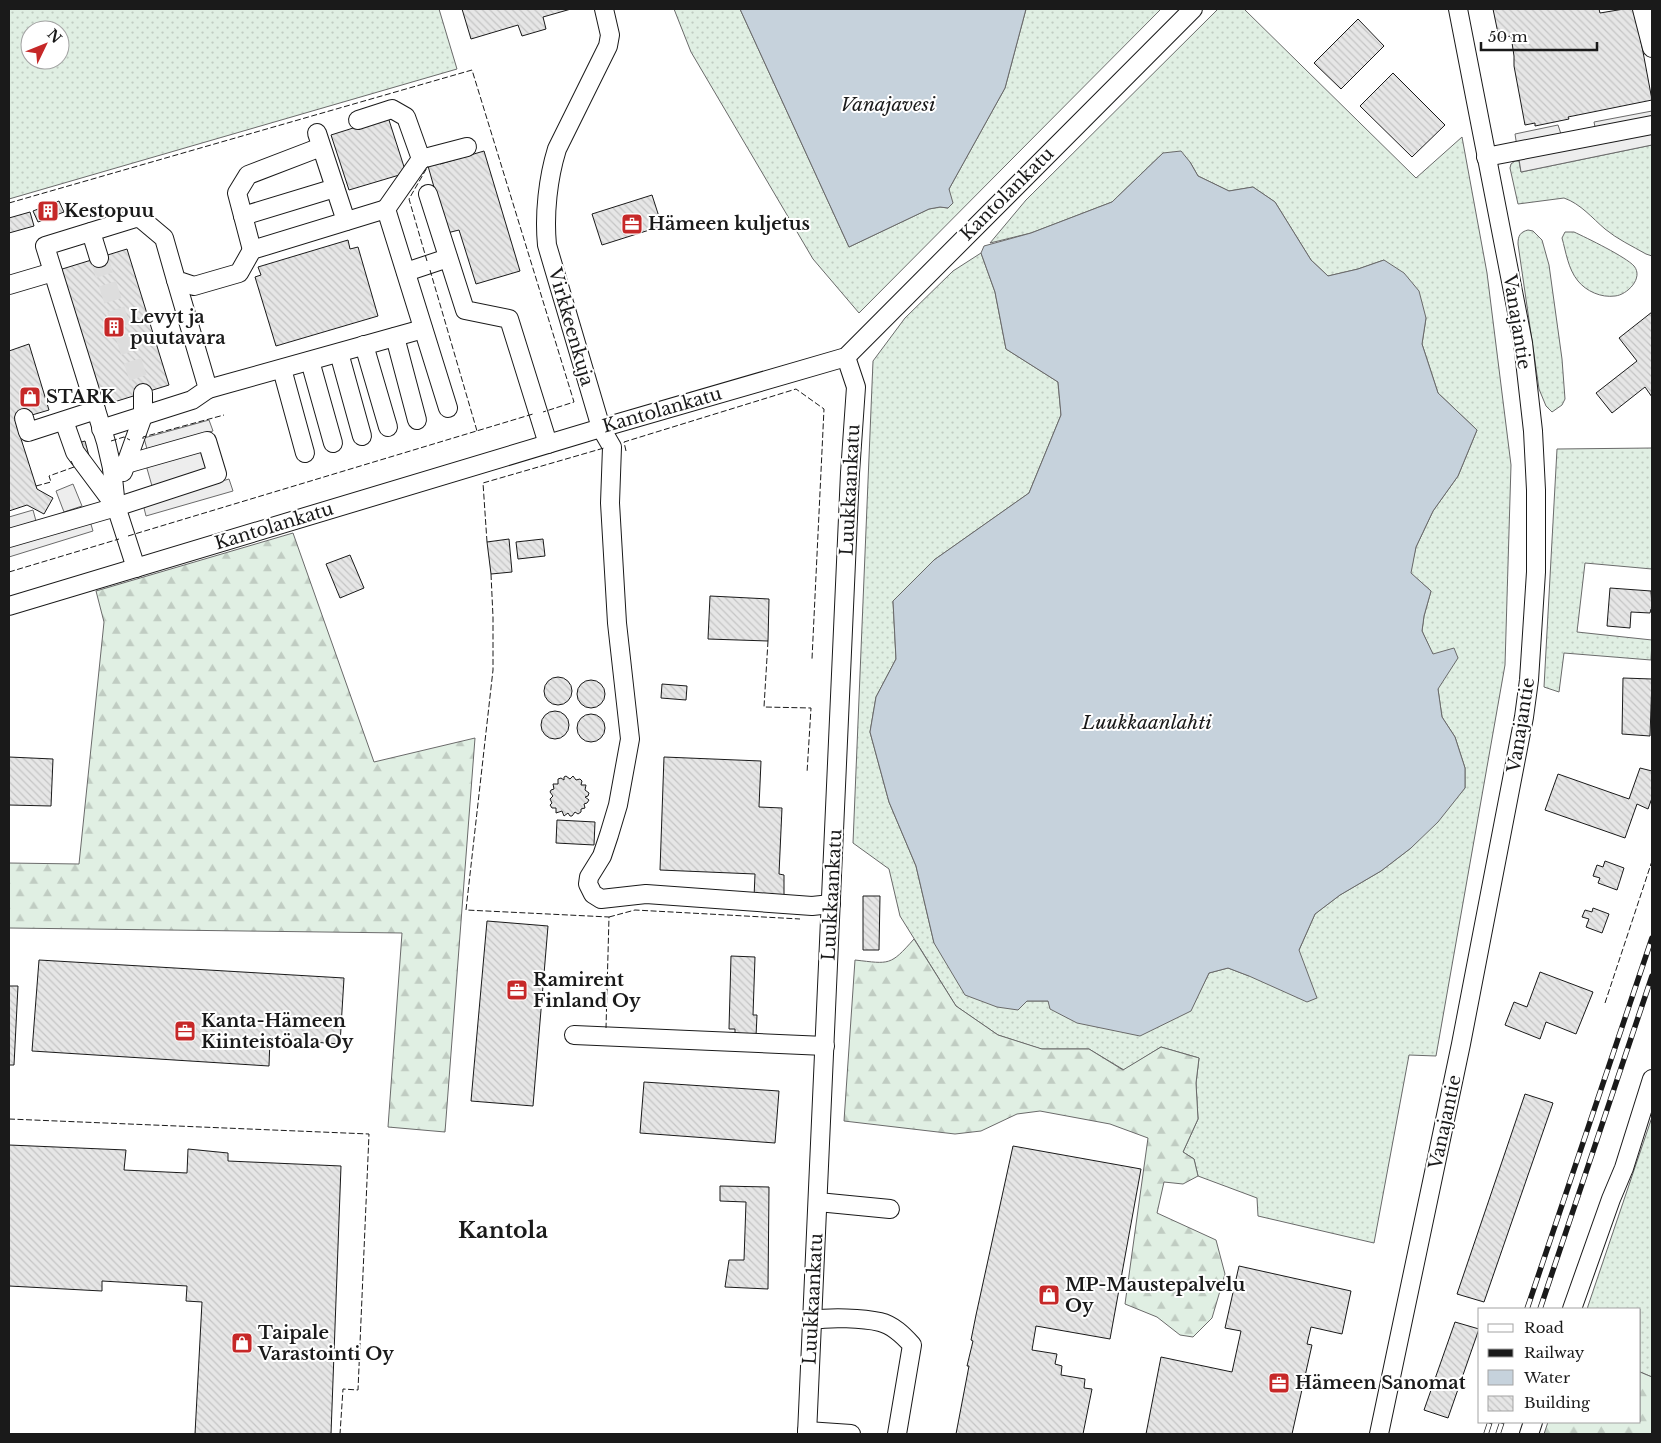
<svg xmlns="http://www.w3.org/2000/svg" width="1661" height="1443" font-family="'Libre Baskerville',serif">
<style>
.grass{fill:url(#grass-dots);stroke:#6a6a6a;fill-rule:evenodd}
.forest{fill:url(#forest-firs);stroke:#6a6a6a}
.parking{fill:#ededed;stroke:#6a6a6a}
.water{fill:#c6d2dc;stroke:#6a6a6a}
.building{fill:url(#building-back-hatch);stroke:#1a1a1a}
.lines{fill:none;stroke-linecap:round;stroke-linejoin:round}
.minor-tunnel{stroke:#ddd;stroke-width:18;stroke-dasharray:18 9;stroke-linecap:butt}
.minor-casing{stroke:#1a1a1a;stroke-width:20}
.minor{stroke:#fff;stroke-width:18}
.rail-casing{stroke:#1a1a1a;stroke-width:5.5}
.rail{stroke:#fff;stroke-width:4;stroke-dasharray:11;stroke-linecap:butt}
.fence{stroke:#1a1a1a;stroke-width:1;stroke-dasharray:6 2.5;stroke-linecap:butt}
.labels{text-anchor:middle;stroke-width:4;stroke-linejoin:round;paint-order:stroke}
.street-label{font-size:18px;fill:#1a1a1a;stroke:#fff}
.poi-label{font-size:18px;font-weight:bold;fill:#1a1a1a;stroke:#fff;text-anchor:start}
.water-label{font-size:19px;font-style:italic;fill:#1a1a1a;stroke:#fff}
.district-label{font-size:22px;font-weight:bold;fill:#1a1a1a;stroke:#fff}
</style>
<defs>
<pattern id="grass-dots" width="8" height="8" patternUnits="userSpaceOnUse" patternTransform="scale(1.25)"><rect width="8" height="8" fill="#e0efe3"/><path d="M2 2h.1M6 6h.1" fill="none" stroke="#c0ccc2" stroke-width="1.8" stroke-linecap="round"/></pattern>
<pattern id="forest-firs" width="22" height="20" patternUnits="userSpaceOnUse" patternTransform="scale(1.25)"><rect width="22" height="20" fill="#e0efe3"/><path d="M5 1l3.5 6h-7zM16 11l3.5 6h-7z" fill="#c0ccc2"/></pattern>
<pattern id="building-back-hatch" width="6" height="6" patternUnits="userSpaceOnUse" patternTransform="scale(1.25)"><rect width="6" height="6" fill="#e6e6e6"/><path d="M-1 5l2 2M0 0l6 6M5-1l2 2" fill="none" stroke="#c5c5c5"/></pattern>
</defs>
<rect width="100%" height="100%" fill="#fff"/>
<!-- grass -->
<g class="grass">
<path d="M9,9H439L457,69L9,199ZM30,30H60V60H30Z"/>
<path d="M674,9H740L849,247L929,209L940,207L948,208L949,189L1005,88L1026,9H1161L859,313L813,259L691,52Z"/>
<path d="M1218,9H1244L1416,178L1462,137L1487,273L1511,465L1505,665L1436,1056L1409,1055L1374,1243L1258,1216L1257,1198L1198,1176L1194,1159L1183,1152L1198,1119L1196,1083L1199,1058L1161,1047L1124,1070L1089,1049H1041L998,1035L956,1006L900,916L889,869L853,843L873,361L905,318L953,271L981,253L995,292L1006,349L1058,382L1061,415L1029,493L934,560L893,601L896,659L876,697L870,732L889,802L916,866L934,943L1027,1001H1048L1190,1011L1209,973L1228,968L1249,976L1299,950L1315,914L1340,895L1381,871L1411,848L1465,788V768L1455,737L1442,717L1433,655L1422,631L1424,616L1431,591L1410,573L1416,547L1433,511L1458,476L1477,430L1438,393L1422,344L1426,318L1384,260L1358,269L1328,276L1311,260L1275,202L1253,187L1229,191L1198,176L1190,162L1163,153L1112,202L1031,233L990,243L1026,200Z"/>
<path d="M1652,145V256L1646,254C1632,246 1617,239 1605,229C1592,218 1581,204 1564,198L1518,204L1510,168L1511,164L1515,161H1519L1521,172Z"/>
<path d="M1528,230L1533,231L1542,240L1549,265L1562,359L1565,399L1562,405L1552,412L1546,406L1539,389L1518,244C1518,236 1520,232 1528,230Z"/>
<path d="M1565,232H1574C1587,238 1626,257 1634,266C1644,278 1627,295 1615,296C1601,298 1586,291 1578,281C1568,269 1566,252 1562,238Z"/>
<path d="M1652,448V569L1585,563L1577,632L1652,640L1651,660L1564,653L1559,692L1544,687L1557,449Z"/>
<path d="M1652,1117V1377L1640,1372V1309H1587Z"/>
</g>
<!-- forest -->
<g class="forest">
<path d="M293,533L374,762L475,738L445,1132L388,1127L402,933L9,928V863L79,864L104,622L96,591Z"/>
<path d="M914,939L956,1006L998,1035L1042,1049H1089L1123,1070L1161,1047L1199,1058L1196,1083L1198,1119L1183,1152L1194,1159L1198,1176L1183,1184L1164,1182L1157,1213L1216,1240L1225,1274L1212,1318L1193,1337L1180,1335L1157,1317L1125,1304L1148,1138L1110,1124L1040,1111L1017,1114L981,1131L955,1134L844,1121L855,960C890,964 890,966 914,939Z"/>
<path d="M1640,1372L1652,1377V1434H1544L1548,1422H1640Z"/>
</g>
<!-- parking -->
<g class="parking">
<path d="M1652,111V145L1521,172L1515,134L1558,125L1561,134L1595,127L1594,122Z"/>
<path d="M209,420L213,431L147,449L144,438Z"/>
<path d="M202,448L208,469L152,486L146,465Z"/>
<path d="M229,479L233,491L146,516L143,504Z"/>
<path d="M73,484L82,506L64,512L56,491Z"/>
<path d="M33,510L36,521L9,529V517Z"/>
<path d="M90,521L93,531L9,557V545Z"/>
</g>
<!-- water -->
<g class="water">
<path d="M740,9H1026L1005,88L949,189L953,203L948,208L940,207L929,209L849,247Z"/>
<path d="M1181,151L1190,162L1198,176L1229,191L1253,187L1275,202L1311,260L1328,276L1358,269L1384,260L1404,273L1419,291L1426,318L1422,344L1438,393L1477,430L1458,476L1433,511L1416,547L1411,573L1431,591L1424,616L1422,631L1433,654L1454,648L1458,658L1438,689L1442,717L1455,737L1465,768V788L1438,822L1411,848L1381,871L1340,895L1315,914L1299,950L1317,998L1307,1002L1249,976L1228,968L1209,973L1191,1011L1140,1036L1077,1023L1050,1009L1048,1001H1027L1018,1010L997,1007L965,995L934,943L916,866L889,802L870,732L876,697L896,659L893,601L934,560L1029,493L1061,415L1058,382L1006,349L995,292L981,253L984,246L1031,233L1112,202L1163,153Z"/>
</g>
<!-- building -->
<g class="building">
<path d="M462,9H571L543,17L546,29L522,36L518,25L471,39Z"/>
<path d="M1493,9H1599L1600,13L1624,9H1635L1652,100L1568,117L1569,119L1535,126V123L1525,125L1514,66V56L1511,36L1499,38Z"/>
<path d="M1358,19L1384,46L1341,89L1314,63Z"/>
<path d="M1393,73L1445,125L1412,157L1360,106Z"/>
<path d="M388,117L406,173L349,190L331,135Z"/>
<path d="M484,151L520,271L476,284L459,230L447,233L428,166L439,162L440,164Z"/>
<path d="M652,195L662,226L602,245L592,214Z"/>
<path d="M59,201L64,212L38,222L33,211Z"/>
<path d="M30,212L34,226L9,233V218Z"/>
<path d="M348,240L350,249L358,247L378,316L276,346L255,277L261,275L258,267Z"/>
<path d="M127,249L169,385L101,406L59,270Z"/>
<path d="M1652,312V397L1645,387L1612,413L1596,393L1637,361L1619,338Z"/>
<path d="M29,344L49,410L15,420L37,489L53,498L44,514L27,505L9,511V351Z"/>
<path d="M85,441L89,456L82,458L78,443Z"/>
<path d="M509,539L512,572L491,574L487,542Z"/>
<path d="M543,539L545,556L518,559L516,542Z"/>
<path d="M350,555L364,588L340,598L326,564Z"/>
<path d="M1610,588L1651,591L1652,609H1651L1650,613L1631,612L1630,628L1607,626Z"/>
<path d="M710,596L769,599L768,641L708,639Z"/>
<circle cx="558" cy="691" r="14"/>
<path d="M1623,678L1652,679L1650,736L1622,734Z"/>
<circle cx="591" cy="694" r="14"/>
<path d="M662,684L687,686L686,700L661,698Z"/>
<circle cx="555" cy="725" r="14"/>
<circle cx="591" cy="728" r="14"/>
<path d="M9,757L53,759L51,806L9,805Z"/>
<path d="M664,757L761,761L759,807L782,808L779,874L784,875V899L754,898L755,874L660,870Z"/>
<path d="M1640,768L1652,771V798L1648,809L1637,804L1625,838L1545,810L1558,774L1629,799Z"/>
<path d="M566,776L570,779L573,776L576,780L580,779L582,781L581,785H586L585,790L589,793L588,796L585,797L589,800L587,803L584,804L585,808L581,809V812L578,814L575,812L572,816H570L568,813L564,816L562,811L556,813V808H552L550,805L552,803L550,799L553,796L550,792L551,790L554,789L553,784H558V779L561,778L564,780V777Z"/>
<path d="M557,820L595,822L594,845L556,843Z"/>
<path d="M1605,861L1624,868L1617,890L1598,883L1600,878L1593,876L1597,865L1603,867Z"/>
<path d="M863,896H880L879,950H863Z"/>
<path d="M1593,908L1609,914L1602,933L1586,927L1589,919L1582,917L1585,910L1592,912Z"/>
<path d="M487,921L548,926L533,1106L471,1101Z"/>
<path d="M731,956L755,957L753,1015H757L756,1036L735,1035V1029H729Z"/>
<path d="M39,960L344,978L340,1044L270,1039L269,1066L32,1051Z"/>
<path d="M1540,972L1593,992L1576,1034L1546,1022L1540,1039L1505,1025L1514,1002L1527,1007Z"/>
<path d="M9,986H18L14,1065H9Z"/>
<path d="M644,1082L779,1091L775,1143L640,1133Z"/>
<path d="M1525,1094L1553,1103L1484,1302L1457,1294Z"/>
<path d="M9,1145L126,1150L124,1170L187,1173L188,1149L228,1153V1161L341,1166L331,1434H195L202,1302L186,1301L187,1286L102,1281V1291L9,1286Z"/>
<path d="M1013,1146L1141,1169L1110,1339L1036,1326L1032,1350L1057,1354L1055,1364L1062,1366L1061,1375L1085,1379L1084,1388L1092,1389L1083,1434H956L969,1366H967L973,1341L971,1340L976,1315Z"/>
<path d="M720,1186L769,1187L768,1289L725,1287L729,1260H744L746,1202L720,1201Z"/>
<path d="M1239,1266L1351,1291L1342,1334L1311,1327L1307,1344L1312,1345L1292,1434H1146L1161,1357L1232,1372L1241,1331L1225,1328Z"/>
<path d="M1455,1322L1479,1329L1448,1418L1424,1410Z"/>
</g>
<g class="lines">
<!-- minor-tunnel -->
<path class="minor-tunnel" d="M99,258L143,393"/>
<!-- minor casing -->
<g class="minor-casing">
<g id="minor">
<path d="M604,9L610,35L608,46L557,149C548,178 544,214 547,245L596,411L601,428L612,447L610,503L617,623L630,739L618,805L609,835L602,856L589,877L588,884L593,894L601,899L646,894L812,906L831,904"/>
<path d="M1642,9L1652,48"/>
<path d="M358,120L392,109L406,117L421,159L386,209"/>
<path d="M317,133L346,221"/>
<path d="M1486,157L1652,125"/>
<path d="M421,159L467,147"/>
<path d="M428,194L465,310L509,319L548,444"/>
<path d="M243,216L335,188"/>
<path d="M91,232L99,258"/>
<path d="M252,250L237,193L248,175L321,147"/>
<path d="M406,272L448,258"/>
<path d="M9,285L53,272"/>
<path d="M395,337L417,420"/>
<path d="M364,345L388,427"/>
<path d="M339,353L362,436"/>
<path d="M310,361L333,443"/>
<path d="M282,369L305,453"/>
<path d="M208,389L423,329"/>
<path d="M24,418L28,432L96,410"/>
<path d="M64,421L75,452L116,507"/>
<path d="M101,429L192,400L208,389L176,280"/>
<path d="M123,472L143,416V393"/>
<path d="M113,497L136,568"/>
<path d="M116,507L112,468L106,442L45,246L139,217L164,238L176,280L194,286L239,273L252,250L386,209L448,408"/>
<path d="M9,538L116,507L217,474L207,441L112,468"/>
<path d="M9,606L601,428L846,357L1193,9"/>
<path d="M574,1035L825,1046"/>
<path d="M818,1202L890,1209"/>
<path d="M1572,1309L1611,1199L1624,1168L1652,1079"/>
<path d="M813,1320C830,1317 863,1318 880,1322C893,1325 903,1335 912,1345L897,1434"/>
<path d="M807,1431L851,1434"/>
<path d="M807,1434L850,473L856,387L846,357"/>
<path d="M1379,1434L1461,1044L1524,717L1529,680L1536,572V490L1533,431L1523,343L1458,9"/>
<path d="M1529,1434L1533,1422"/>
</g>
</g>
<!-- minor -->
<use href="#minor" class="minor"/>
<!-- rail casing -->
<g class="rail-casing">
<g id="rail">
<path d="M1527,1309L1652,938"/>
<path d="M1540,1309L1652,976"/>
<path d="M1486,1434L1490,1422"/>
<path d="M1498,1434L1502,1422"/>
</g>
</g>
<!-- rail -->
<use href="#rail" class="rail"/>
<!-- fence -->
<g class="fence">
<path d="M9,203L472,70L574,402L543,412"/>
<path d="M427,261L409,199L428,166"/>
<path d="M430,270L477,431"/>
<path d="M143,439V437L224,415"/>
<path d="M111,441L124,437L130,440"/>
<path d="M626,451L624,442L796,389L824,409L812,659"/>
<path d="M36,486L51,482L49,476L74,467L71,461"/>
<path d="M128,536L533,414"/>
<path d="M487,542L483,483L604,448"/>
<path d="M9,572L119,539"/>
<path d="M491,574L493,617V670L466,910L609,917L606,1028"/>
<path d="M768,641L764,707L811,708L807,773"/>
<path d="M609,917L635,910L800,919"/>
<path d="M1605,1003L1652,861"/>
<path d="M9,1119L369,1134L358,1390L343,1389L340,1434"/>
</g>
</g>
<!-- icons -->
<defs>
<g id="building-square" transform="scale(1.125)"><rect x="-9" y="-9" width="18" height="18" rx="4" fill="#c62828" stroke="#fff"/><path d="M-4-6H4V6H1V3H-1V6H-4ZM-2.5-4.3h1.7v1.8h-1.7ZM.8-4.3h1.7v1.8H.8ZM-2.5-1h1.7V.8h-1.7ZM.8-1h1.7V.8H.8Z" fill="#fff"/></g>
<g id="office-square" transform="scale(1.125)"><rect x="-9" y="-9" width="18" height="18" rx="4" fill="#c62828" stroke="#fff"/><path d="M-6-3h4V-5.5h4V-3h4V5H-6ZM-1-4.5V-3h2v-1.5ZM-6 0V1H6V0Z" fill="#fff"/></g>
<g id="shop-square" transform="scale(1.125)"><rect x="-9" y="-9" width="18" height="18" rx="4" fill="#c62828" stroke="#fff"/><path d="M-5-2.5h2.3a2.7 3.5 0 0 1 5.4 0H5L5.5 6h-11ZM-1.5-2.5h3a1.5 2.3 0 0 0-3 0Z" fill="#fff"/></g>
</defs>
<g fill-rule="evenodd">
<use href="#building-square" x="48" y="211"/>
<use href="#office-square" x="632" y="224"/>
<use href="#building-square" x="114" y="327"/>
<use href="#shop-square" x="30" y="397"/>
<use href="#office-square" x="517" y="990"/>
<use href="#office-square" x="185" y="1031"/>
<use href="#shop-square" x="1049" y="1295"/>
<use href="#shop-square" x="242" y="1343"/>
<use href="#office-square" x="1279" y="1383"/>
</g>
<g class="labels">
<!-- street labels -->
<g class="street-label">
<text transform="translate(1007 194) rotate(-45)" y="6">Kantolankatu</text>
<text transform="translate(1517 322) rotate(81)" y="6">Vanajantie</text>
<text transform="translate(571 327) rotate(74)" y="6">Virkkeenkuja</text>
<text transform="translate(662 410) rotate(-16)" y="6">Kantolankatu</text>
<text transform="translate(850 490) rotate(-87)" y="6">Luukkaankatu</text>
<text transform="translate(274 526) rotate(-17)" y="6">Kantolankatu</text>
<text transform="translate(1521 725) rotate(-81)" y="6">Vanajantie</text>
<text transform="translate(832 895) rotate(-87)" y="6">Luukkaankatu</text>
<text transform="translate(1445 1122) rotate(-78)" y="6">Vanajantie</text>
<text transform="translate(813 1299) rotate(-87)" y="6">Luukkaankatu</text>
</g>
<!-- poi labels -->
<g class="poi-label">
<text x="64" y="217">Kestopuu</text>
<text x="648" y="230">Hämeen kuljetus</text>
<text x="130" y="323">Levyt ja<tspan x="130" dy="21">puutavara</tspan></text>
<text x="46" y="403">STARK</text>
<text x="533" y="986">Ramirent<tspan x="533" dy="21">Finland Oy</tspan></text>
<text x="201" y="1027">Kanta-Hämeen<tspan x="201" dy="21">Kiinteistöala Oy</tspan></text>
<text x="1065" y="1291">MP-Maustepalvelu<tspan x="1065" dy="21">Oy</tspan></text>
<text x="258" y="1339">Taipale<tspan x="258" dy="21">Varastointi Oy</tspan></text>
<text x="1295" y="1389">Hämeen Sanomat</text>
</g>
<!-- water labels -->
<g class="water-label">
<text x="888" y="111">Vanajavesi</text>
<text x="1147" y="729">Luukkaanlahti</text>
</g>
<!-- district labels -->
<g class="district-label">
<text x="503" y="1238">Kantola</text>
</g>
</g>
<!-- border -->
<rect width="1661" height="1443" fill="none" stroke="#1a1a1a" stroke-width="20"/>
<!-- legend -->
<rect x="1478" y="1308" width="162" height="115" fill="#ffffff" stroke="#a3a3a3"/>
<rect x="1488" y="1324" width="25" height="8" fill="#ffffff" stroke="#a3a3a3"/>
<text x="1524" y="1333" font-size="15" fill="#1a1a1a">Road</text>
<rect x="1488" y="1349" width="25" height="8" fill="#1a1a1a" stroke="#a3a3a3"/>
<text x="1524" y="1358" font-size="15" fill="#1a1a1a">Railway</text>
<rect x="1488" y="1370" width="25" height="15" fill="#c6d2dc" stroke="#a3a3a3"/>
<text x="1524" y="1383" font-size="15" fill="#1a1a1a">Water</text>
<rect x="1488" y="1396" width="25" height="15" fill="url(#building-back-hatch)" stroke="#a3a3a3"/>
<text x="1524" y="1408" font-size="15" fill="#1a1a1a">Building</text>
<!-- north arrow -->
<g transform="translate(45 45) rotate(47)"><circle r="24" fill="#ffffff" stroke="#a3a3a3"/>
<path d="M0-4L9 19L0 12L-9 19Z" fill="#c62828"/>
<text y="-8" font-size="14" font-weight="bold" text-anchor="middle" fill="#1a1a1a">N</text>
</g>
<!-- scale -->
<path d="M1481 42v8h116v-8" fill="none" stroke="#1a1a1a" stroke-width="2.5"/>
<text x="1488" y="42" font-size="15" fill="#1a1a1a" stroke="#ffffff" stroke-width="4" paint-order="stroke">50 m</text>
</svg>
